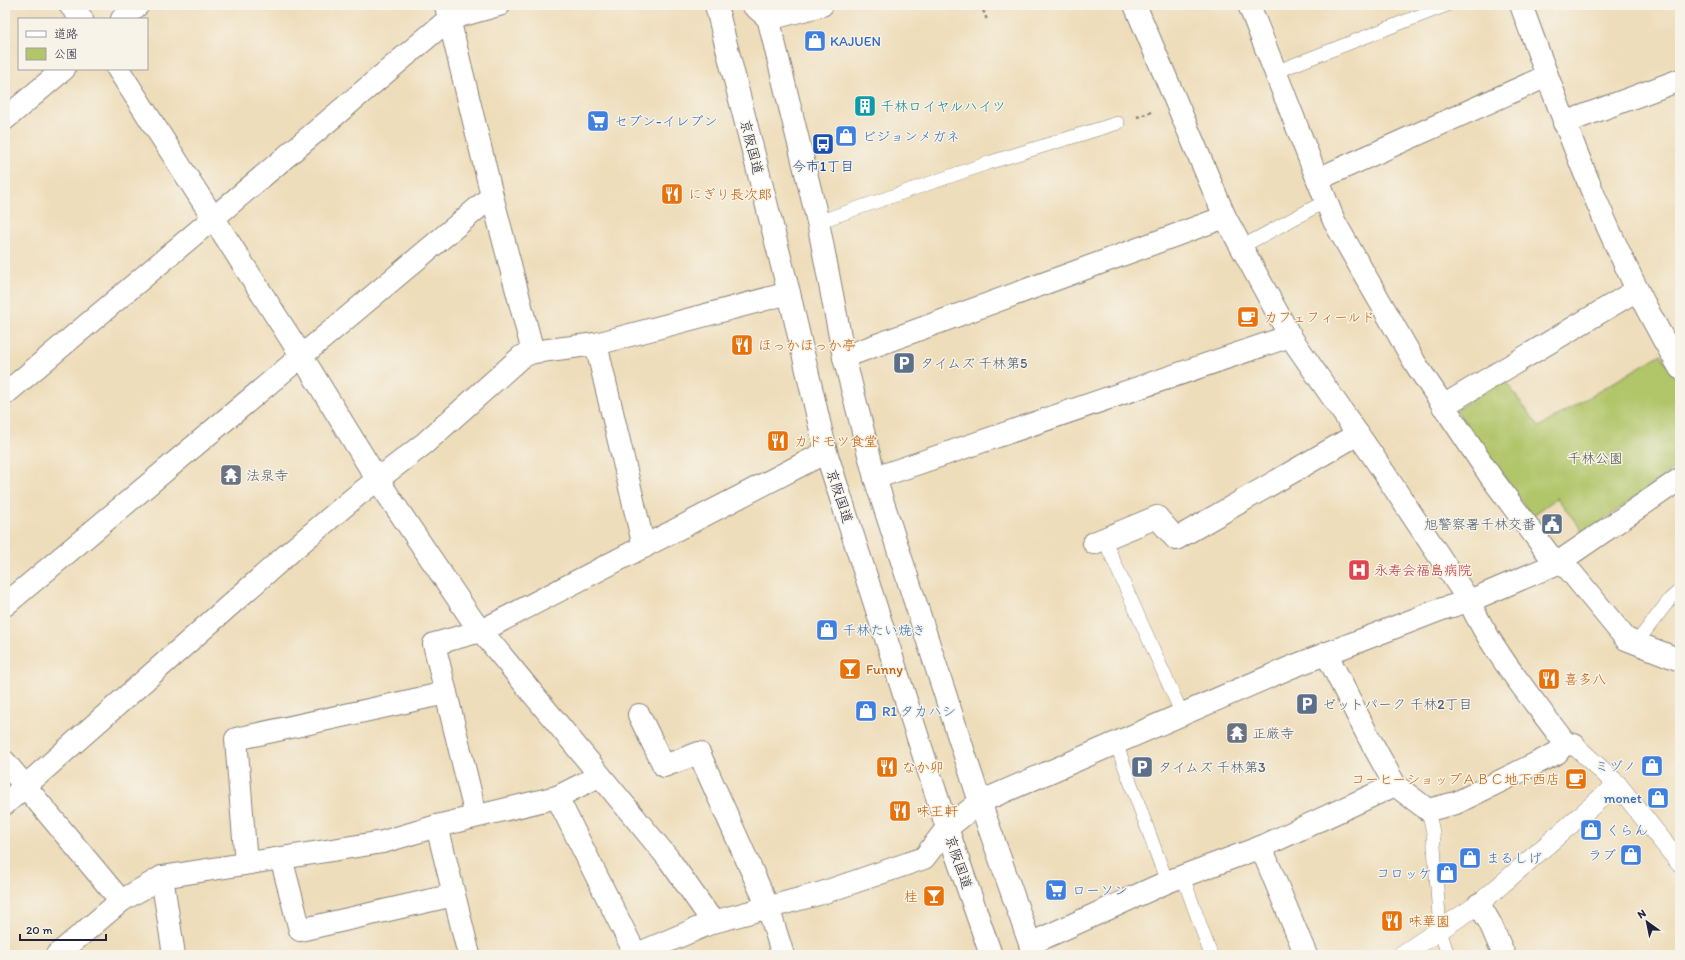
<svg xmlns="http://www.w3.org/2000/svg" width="1685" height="960" font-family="Itim,'Klee One',sans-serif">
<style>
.green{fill:#b1c569;stroke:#6a7452}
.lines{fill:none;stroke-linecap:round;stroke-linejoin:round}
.service-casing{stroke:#88807a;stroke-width:14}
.pedestrian-casing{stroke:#88807a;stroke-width:20}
.minor-casing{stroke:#88807a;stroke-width:24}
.trunk-casing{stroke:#88807a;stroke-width:24}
.path{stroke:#88807a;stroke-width:2.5;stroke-dasharray:3 3;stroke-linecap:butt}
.service{stroke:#fff;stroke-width:13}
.pedestrian{stroke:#fff;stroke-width:19}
.minor{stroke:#fff;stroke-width:22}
.trunk{stroke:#fff;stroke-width:22}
.labels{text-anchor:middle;stroke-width:3;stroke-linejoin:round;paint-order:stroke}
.shop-label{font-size:14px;fill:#366cbe;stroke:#f7f3e8;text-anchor:start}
.culture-label{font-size:14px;fill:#0d838f;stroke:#f7f3e8;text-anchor:start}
.street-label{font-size:14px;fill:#22223b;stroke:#f7f3e8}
.transit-label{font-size:14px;fill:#164399;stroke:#f7f3e8}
.food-label{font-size:14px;fill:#c56008;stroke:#f7f3e8;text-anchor:start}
.service-label{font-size:14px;fill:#4e5e75;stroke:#f7f3e8;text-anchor:start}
.park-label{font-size:14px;fill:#4d5349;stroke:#f7f3e8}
.worship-label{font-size:14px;fill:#5b616d;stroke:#f7f3e8;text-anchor:start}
.health-label{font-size:14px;fill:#be3a42;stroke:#f7f3e8;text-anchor:start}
</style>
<rect width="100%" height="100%" fill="#f7f3e8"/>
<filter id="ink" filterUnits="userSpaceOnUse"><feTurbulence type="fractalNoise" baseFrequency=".025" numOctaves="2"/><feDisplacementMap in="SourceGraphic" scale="8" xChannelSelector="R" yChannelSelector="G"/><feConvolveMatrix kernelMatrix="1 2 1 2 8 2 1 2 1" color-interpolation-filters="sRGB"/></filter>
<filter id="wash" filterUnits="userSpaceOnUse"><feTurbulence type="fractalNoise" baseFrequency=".012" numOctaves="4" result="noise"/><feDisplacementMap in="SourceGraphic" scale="16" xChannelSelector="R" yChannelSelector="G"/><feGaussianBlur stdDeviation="0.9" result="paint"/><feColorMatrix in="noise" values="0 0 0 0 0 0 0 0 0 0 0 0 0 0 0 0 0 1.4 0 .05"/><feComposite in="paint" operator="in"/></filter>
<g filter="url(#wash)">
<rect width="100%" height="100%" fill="#eeddba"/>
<!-- green -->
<path class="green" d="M1661,354L1680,385V464L1585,534L1557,498L1532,516L1456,410L1504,379L1539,427Z"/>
</g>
<g filter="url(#ink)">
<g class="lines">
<!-- service casing -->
<g class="service-casing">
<g id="service">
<path d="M1275,72L1447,5"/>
<path d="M818,222L991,162L1118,123"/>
<path d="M1241,247L1326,201"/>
<path d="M1104,539L1182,714"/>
<path d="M1636,643L1670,599L1680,590"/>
<path d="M1116,743L1167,882"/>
<path d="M1428,810L1433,832L1440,931L1448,955"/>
<path d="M1183,877L1211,955"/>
</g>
</g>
<!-- pedestrian casing -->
<g class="pedestrian-casing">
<g id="pedestrian">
<path d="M1574,745L1617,784L1680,863"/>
<path d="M1402,955L1479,904L1617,784"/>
</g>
</g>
<!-- minor casing -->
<g class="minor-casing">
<g id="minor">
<path d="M70,5L82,19"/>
<path d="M753,5L769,19L822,5"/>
<path d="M1135,5L1225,217L1290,336L1373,456L1469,601C1493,653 1531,697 1565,743L1574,745"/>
<path d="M1249,5L1334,221L1415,363L1491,477L1556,564"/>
<path d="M1521,5C1566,128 1612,255 1680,368"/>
<path d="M446,6L492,196L533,352"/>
<path d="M122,19L138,5"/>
<path d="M118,69L301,355L377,479L473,621L668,858L713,922"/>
<path d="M5,119L64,69"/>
<path d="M1564,123L1680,80"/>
<path d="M1318,179L1547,76"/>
<path d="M596,344L644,547"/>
<path d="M844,357L1225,217"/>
<path d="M5,394L449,19L499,5"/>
<path d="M1443,406L1637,290"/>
<path d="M875,478L1290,336"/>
<path d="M1094,543L1157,517L1176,539L1358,434"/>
<path d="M1562,561L1626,639L1680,660"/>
<path d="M5,605L492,196"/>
<path d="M1326,653L1368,736L1395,785L1428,810L1456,803L1557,753L1565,743"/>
<path d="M639,715L664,766L699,753L768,907L783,955"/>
<path d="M5,762L121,901"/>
<path d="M557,797L636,955"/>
<path d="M5,804L290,552L355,497L425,443L521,357L533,352L596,344L789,293"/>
<path d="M476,816L434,644L481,631L826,452"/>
<path d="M437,826L469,955"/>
<path d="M1261,847L1306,955"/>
<path d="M281,858L300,930L454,895"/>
<path d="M246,863L236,739L446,693"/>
<path d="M162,877L174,955"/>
<path d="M1479,904L1490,923L1504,955"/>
<path d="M1030,944L1167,882L1261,847L1395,785"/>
<path d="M57,955L121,901L162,877L383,842L437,826L557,797L599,776"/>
<path d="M635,955L713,922L822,893L924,858L947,828L980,802L1289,668L1442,609L1469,601L1556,564L1680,479"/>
</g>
</g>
<!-- trunk casing -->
<g class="trunk-casing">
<g id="trunk">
<path d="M716,5L789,293L826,452L947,828L991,955"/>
<path d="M765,5L818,222L844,357L875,478L980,802L1034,955"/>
</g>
</g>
<!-- path -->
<g class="path">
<path d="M981,5L987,20"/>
<path d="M1137,117L1152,112"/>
</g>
<!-- service -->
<use href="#service" class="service"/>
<!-- pedestrian -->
<use href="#pedestrian" class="pedestrian"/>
<!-- minor -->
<use href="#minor" class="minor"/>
<!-- trunk -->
<use href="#trunk" class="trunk"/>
</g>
</g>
<!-- icons -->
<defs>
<g id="shop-square" transform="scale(1.15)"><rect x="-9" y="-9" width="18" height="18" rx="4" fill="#3f7fe0" stroke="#f7f3e8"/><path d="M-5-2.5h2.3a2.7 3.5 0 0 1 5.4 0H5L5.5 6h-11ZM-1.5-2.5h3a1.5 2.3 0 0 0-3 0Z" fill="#fff"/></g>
<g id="building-square" transform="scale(1.15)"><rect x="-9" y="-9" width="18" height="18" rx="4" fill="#0f9aa8" stroke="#f7f3e8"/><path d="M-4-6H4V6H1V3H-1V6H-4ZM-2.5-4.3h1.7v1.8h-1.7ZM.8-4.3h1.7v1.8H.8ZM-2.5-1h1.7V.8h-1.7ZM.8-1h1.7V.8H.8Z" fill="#fff"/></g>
<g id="supermarket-square" transform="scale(1.15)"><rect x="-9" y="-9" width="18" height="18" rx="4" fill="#3f7fe0" stroke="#f7f3e8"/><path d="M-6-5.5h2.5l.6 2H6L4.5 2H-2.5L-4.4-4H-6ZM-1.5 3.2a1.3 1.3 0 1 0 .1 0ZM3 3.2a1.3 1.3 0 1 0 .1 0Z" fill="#fff"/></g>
<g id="bus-square" transform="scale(1.15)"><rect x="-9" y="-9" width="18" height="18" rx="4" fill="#1a4fb4" stroke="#f7f3e8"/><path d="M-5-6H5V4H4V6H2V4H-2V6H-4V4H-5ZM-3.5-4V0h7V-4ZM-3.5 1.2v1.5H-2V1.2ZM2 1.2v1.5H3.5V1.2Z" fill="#fff"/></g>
<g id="restaurant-square" transform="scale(1.15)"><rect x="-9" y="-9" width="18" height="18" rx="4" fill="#e8710a" stroke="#f7f3e8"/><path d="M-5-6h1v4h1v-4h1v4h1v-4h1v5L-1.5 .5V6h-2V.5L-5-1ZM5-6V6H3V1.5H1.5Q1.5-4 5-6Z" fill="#fff"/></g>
<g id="cafe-square" transform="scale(1.15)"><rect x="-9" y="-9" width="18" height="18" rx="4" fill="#e8710a" stroke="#f7f3e8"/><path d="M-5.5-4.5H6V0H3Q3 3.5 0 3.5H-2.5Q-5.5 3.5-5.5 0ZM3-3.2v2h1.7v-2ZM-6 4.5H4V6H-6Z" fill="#fff"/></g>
<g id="parking-square" transform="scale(1.15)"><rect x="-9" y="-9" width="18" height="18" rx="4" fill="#5c6f8a" stroke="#f7f3e8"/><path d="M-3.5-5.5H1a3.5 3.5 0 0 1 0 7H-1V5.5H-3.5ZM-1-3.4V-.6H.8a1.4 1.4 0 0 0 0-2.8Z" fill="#fff"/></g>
<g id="temple-square" transform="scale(1.15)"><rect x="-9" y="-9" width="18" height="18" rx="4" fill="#6b7280" stroke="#f7f3e8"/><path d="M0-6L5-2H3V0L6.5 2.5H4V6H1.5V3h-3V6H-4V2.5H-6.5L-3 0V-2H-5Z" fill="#fff"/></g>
<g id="civic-square" transform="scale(1.15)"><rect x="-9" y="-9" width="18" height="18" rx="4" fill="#5c6f8a" stroke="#f7f3e8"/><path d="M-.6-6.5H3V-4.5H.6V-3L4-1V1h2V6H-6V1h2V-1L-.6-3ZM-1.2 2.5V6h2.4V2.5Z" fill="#fff"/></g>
<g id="hospital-square" transform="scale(1.15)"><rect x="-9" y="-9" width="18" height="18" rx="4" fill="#e0444e" stroke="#f7f3e8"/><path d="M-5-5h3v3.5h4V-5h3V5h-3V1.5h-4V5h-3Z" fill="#fff"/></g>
<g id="bar-square" transform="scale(1.15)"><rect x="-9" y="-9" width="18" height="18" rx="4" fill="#e8710a" stroke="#f7f3e8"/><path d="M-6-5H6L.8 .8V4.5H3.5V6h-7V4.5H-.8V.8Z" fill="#fff"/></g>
</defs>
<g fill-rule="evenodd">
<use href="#shop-square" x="815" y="41"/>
<use href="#building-square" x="865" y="106"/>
<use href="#supermarket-square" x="598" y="121"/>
<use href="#shop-square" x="846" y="136"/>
<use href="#bus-square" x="823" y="144"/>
<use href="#restaurant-square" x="672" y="194"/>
<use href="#cafe-square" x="1248" y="317"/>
<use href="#restaurant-square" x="742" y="345"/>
<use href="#parking-square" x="904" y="363"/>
<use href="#restaurant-square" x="778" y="441"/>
<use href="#temple-square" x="231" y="475"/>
<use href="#civic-square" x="1552" y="524"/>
<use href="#hospital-square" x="1359" y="570"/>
<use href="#shop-square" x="827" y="630"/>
<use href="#bar-square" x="850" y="669"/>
<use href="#restaurant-square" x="1549" y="679"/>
<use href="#parking-square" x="1307" y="704"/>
<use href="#shop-square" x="866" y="711"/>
<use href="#temple-square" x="1237" y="733"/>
<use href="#shop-square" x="1652" y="766"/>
<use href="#restaurant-square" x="887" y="767"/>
<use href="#parking-square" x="1142" y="767"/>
<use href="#cafe-square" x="1576" y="779"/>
<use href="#shop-square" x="1658" y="798"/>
<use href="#restaurant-square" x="900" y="811"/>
<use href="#shop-square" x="1591" y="830"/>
<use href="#shop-square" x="1631" y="855"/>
<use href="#shop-square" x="1470" y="858"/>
<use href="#shop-square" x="1447" y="873"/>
<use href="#supermarket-square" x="1056" y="890"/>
<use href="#bar-square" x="934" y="896"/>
<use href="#restaurant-square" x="1392" y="921"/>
</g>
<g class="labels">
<!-- shop labels -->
<g class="shop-label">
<text x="830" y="46">KAJUEN</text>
<text x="614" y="126">セブン-イレブン</text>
<text x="862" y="141">ビジョンメガネ</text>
<text x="842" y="635">千林たい焼き</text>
<text x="882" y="716">R1 タカハシ</text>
<text x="1636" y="771" text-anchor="end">ミヅノ</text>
<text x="1642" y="803" text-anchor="end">monet</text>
<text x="1606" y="835">くらん</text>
<text x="1616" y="860" text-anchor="end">ラブ</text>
<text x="1486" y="863">まるしげ</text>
<text x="1432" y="878" text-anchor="end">コロッケ</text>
<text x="1072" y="895">ローソン</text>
</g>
<!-- culture labels -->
<g class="culture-label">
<text x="880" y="111">千林ロイヤルハイツ</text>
</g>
<!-- street labels -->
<g class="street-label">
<text transform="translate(752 147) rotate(76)" y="5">京阪国道</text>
<text transform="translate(840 496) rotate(72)" y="5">京阪国道</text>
<text transform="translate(959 862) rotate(71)" y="5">京阪国道</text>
</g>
<!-- transit labels -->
<g class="transit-label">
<text x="823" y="171">今市1丁目</text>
</g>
<!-- food labels -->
<g class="food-label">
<text x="688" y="199">にぎり長次郎</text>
<text x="1264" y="322">カフェフィールド</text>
<text x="758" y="350">ほっかほっか亭</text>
<text x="794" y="446">カドモツ食堂</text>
<text x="866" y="674">Funny</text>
<text x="1564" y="684">喜多八</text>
<text x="902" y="772">なか卯</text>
<text x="1560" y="784" text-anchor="end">コーヒーショップＡＢＣ地下西店</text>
<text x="916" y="816">味王軒</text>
<text x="918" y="901" text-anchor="end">桂</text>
<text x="1408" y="926">味華園</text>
</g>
<!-- service labels -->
<g class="service-label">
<text x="920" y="368">タイムズ 千林第5</text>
<text x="1536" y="529" text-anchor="end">旭警察署千林交番</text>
<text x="1322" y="709">ゼットパーク 千林2丁目</text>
<text x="1158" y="772">タイムズ 千林第3</text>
</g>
<!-- park labels -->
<g class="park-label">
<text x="1595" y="463">千林公園</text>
</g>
<!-- worship labels -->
<g class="worship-label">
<text x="246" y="480">法泉寺</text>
<text x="1252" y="738">正厳寺</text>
</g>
<!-- health labels -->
<g class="health-label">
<text x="1374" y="575">永寿会福島病院</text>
</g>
</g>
<!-- margin -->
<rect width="1685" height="960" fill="none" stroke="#f7f3e8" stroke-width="20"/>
<!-- legend -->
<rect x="18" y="18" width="130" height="52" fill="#f7f3e8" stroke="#a29fa3"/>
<rect x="26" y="31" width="20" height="6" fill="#ffffff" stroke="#a29fa3"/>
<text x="54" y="38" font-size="12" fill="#22223b">道路</text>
<rect x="26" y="48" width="20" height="12" fill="#b1c569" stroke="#a29fa3"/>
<text x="54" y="58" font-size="12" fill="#22223b">公園</text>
<!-- north arrow -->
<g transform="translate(1647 922) rotate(327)" stroke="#f7f3e8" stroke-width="3" paint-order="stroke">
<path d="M0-3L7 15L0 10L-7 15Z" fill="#22223b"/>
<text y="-6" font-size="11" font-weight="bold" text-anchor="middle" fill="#22223b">N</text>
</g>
<!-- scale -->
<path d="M20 934v6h86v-6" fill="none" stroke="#22223b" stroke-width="2"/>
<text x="26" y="934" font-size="12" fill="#22223b" stroke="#f7f3e8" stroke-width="3" paint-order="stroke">20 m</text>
</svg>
